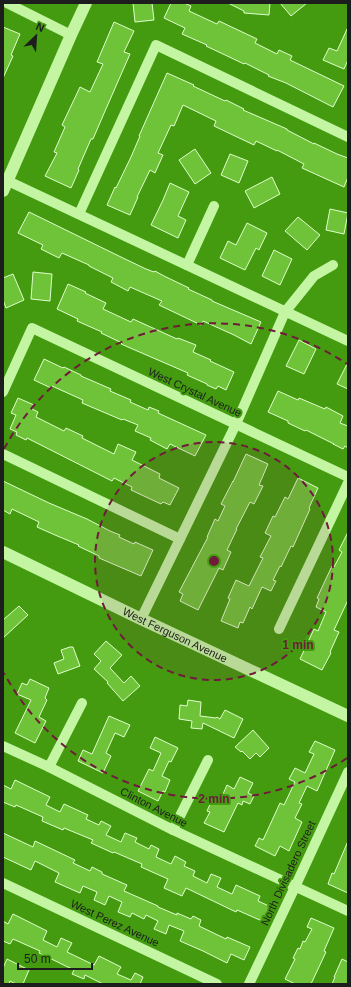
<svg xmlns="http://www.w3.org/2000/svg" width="351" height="987" font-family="Helvetica,sans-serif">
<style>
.building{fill:#6ec339;stroke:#e0fecc}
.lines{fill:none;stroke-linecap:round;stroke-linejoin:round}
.minor{stroke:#c3f5a3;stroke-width:10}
.tertiary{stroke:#c3f5a3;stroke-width:12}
.ring{fill:none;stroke:#701a3c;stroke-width:2;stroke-dasharray:7 5}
.labels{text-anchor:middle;stroke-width:4;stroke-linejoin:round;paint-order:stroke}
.street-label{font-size:11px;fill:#1d1d1d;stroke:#449b10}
.centre{fill:#701a3c;stroke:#449b10;stroke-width:2}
.ring-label{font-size:12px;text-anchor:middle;font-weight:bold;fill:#701a3c;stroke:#449b10;stroke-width:4;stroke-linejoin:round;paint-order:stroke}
</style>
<rect width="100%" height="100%" fill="#449b10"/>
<!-- building -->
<g class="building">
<path d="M133,3H152L154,20L135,22Z"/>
<path d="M171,3H184L191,6L189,11L217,24L219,21L257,39L255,43L277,54L279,50L292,56L290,60L344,86L333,107L286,83L268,76L269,75L245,63L244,64L223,54L206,46L207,45L182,34L185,28L164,18Z"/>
<path d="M228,3H270L269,15L244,13V11Z"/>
<path d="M280,3H307L291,16Z"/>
<path d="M114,22L134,31L124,52L130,54L102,118L93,139H91L78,169L79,170L71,188L45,176L57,153L54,152L65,127L62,125L80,87L90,92L103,64L97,62Z"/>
<path d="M3,27L20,34L11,55L13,56L3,78Z"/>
<path d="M348,27V60L344,69L323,60L329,48L337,51Z"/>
<path d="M167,73L194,85L193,86L225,101L226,100L244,109L243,110L287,129V130L314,144V143L337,154L348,158V177L344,187L302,168L304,164L277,150V151L256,141L254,145L214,126L216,121L183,105L174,126L171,125L158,153L163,155L155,173L150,170L137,197H138L130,215L107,205L115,187L116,188L131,157L140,136H139Z"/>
<path d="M195,149L211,173L195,184L179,160Z"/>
<path d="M230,154L248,161L239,183L221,175Z"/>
<path d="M272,177L280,194L254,208L245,191Z"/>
<path d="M170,183L189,192L178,216L186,220L178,238L151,225L163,200Z"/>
<path d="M330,209L348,213L344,234L326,230Z"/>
<path d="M29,212L123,258L146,269L154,272L155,271L164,276L189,288L188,289L212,300V301L261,322L251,344L234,335L203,321L201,325L159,305L162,301L130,287L128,291L111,282L113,278L89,266V265L62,253L59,258L41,249L43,245L18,233Z"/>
<path d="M298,217L320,235L307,250L285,231Z"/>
<path d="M247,223L267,233L259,250L256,248L245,270L220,258L228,241L236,245Z"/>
<path d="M274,250L292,259L280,285L262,276Z"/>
<path d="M33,272L52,274L50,301L31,299Z"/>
<path d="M13,274L24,300L6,308L3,300V278Z"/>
<path d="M68,284L86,292L85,293L106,303L103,309L131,322L133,319L177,339L178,338L196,345L193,352L211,360L210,361L234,372L226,390L218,386L216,389L207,385V384L187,375L188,373L121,344L122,343L101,333L102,332L77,321L78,319L57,309Z"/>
<path d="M299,340L316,349L304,374L286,366Z"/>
<path d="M44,359L63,368L64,367L81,375V376L111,389L110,391L131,400L130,402L148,410L149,407L159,411L158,413L206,435L195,456L170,444L167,449L150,440L151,438L135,431L138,425L123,419L122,420L82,403L83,400L52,386L51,388L34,380Z"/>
<path d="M348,362V389L337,384Z"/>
<path d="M278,391L298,400L299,398L325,409L326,407L343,416L340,423L348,426V448L345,446L343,449L333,444H334L306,430L305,431L288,423V421L268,412Z"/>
<path d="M18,398L34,405L32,409L38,412L36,417L64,431L66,428L83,436L82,438L114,454L118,444L136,452L132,460L160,474L159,478L179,488L170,505L163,502L161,504L131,490L132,487L114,478L112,481L27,438L26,440L16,435L17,432L10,429L16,415L11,413Z"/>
<path d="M246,454L268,464L259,485L263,486L254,504L250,502L236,529H237L227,550L231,552L223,570L219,568L198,610L180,601L183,594L179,592L208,537H207L215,519L218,521L225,506L221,504L233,481V482Z"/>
<path d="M298,478L318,488L309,508L310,509L293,547L291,546L281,567L280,566L273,580L276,581L271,591L262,587L252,609L250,607L243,623L240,622L238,628L221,621L230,599L228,598L236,580L249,586L263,558L260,557L271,536L265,533L273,516L275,517L285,497L288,499Z"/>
<path d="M3,481L49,503L87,519L110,531L120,535L119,537L134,544L135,542L153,550L141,576L99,558V556L78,546L79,545L55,535L37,527L39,522L12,509L10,514L3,510Z"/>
<path d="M348,532V600L334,630L339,632L330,652L331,653L322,670L300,659L314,629L318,631L326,612L316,607L319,599L317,598L332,566L334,567L342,552L339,550Z"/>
<path d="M19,606L28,615L3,638V620Z"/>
<path d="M106,641L122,655L110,668L124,683L131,676L140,686L123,701L107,683L108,682L94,669L101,661L94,654Z"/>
<path d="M70,647H73L80,666L58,674L54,663L64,659L61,650Z"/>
<path d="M30,679L49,688L45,698L47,700L39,717L46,721L35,743L15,733L31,700L17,694L22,683L27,685Z"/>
<path d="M188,700L201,702L200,716L216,718L217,717L220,719L225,710L243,719L234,738L203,723L202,729L191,728L192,721L179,719L180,705L187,706Z"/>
<path d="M109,716L130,725L124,737L115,733L106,753L111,756L103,773L78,761L83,750L92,754Z"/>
<path d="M253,730L269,748L260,757L256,753L250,759L242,751L241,752L235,747Z"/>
<path d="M155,737L178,748L171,762L169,761L162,776L170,780L165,792L163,791L158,801L138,791L149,769L153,771L161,753L150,748Z"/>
<path d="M315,741L335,750L317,791L307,786L299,803L302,804L295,818L302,822L289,851L280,846L275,856L255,846L259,838L263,840L280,803L284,805L295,782L289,779L295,768L305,773L314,754L309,752Z"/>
<path d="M240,777L253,783L248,793L254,796L250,804L243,801L242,805L238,803L224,832L204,823L210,812L207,811L212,800L219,803L227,785L234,789Z"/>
<path d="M15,780L50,797L46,805L60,812L64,804L88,815L86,819L99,825L101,821L111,826L106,835L121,842L125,833L137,838L135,842L149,849L151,845L159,849L156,857L171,864L175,856L186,862L184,866L195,871L193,876L207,883L211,874L221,878L217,887L232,894L236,885L260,896L258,901L269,906L262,921L237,910L236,912L186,888L182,896L164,888L168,879L141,867L142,864L114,852L113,853L91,843L93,840L64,828L63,830L42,821L43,817L16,805L15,807L3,802V785L11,789Z"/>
<path d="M3,833L33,847L35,841L75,860L73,863L90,871L92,867L102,872V874L127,885L124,891L158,906V907L177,915V913L191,919L193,916L201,920L199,926L226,939L227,937L250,947L244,960L231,954L227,963L203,951L180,941L184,931L169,925L166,934L154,929L158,921L146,915L144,919L132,913L130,917L118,912L122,902L109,896L105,905L94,900L97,892L83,886L80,893L55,882L59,873L35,861L31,870L3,857Z"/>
<path d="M348,841V893L328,884L332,873L334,874Z"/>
<path d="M13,914L47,931L43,940L57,947L61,938L72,943L67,952L94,965L99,956L121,967L117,974L131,980L135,973L143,977L140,984H103L85,975L84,979L72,974L74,970L39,953L40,951L13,939L10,944L3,941V921L8,924Z"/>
<path d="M311,918L334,928L324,951L326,952L311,984H295L285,979L295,959L293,958L298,948L300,949L303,941L305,942L312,929L307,927Z"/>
<path d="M7,959L29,970L23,984H16L10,981L9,984H3V968Z"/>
<path d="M342,959L348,962V984H332L335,977H334Z"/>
</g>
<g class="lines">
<!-- minor -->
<g class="minor">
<path d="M7,3L71,35"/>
<path d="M8,181L348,341"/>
<path d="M79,214L156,45L348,137"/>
<path d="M187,265L214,206"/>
<path d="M3,392L32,328L348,477"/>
<path d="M3,454L180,539"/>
<path d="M141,619L180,539L236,424L285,312L314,276L333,265"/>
<path d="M279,629L348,483"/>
<path d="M3,746L49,767L173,830L348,911"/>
<path d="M49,767L82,703"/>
<path d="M173,830L208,760"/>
<path d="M3,883L217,984"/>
<path d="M249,984L295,887L348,772"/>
</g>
<!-- tertiary -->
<g class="tertiary">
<path d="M3,191L71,35L86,3"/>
<path id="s1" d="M3,552L141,619L348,716"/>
</g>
</g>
<!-- distance rings -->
<circle cx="214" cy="561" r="119" fill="#701a3c" fill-opacity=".12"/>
<g class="ring">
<circle cx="214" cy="561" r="119"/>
<path d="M347 758A238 238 0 0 1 4 673M4 449A238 238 0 0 1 347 364"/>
</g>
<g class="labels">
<!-- street labels -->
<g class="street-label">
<text transform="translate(195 392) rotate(25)" y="4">West Crystal Avenue</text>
<text dy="4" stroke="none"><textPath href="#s1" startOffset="191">West Ferguson Avenue</textPath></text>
<text transform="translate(154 807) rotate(27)" y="4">Clinton Avenue</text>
<text transform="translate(288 873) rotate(-65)" y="4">North Divisadero Street</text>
<text transform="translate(115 923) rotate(25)" y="4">West Perez Avenue</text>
</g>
</g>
<circle cx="214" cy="561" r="6" class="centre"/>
<g class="ring-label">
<text x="298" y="649">1 min</text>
<text x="214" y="803">2 min</text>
</g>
<!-- border -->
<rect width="351" height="987" fill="none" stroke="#1d1d1d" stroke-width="8"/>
<!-- north arrow -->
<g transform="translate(36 36) rotate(25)" stroke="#449b10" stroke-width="3" paint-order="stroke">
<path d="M0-3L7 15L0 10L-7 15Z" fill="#1d1d1d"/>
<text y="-6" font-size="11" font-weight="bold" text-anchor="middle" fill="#1d1d1d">N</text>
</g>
<!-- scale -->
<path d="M18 963v6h74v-6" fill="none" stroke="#1d1d1d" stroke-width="2"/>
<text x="24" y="963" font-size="12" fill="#1d1d1d" stroke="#449b10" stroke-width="3" paint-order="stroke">50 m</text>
</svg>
